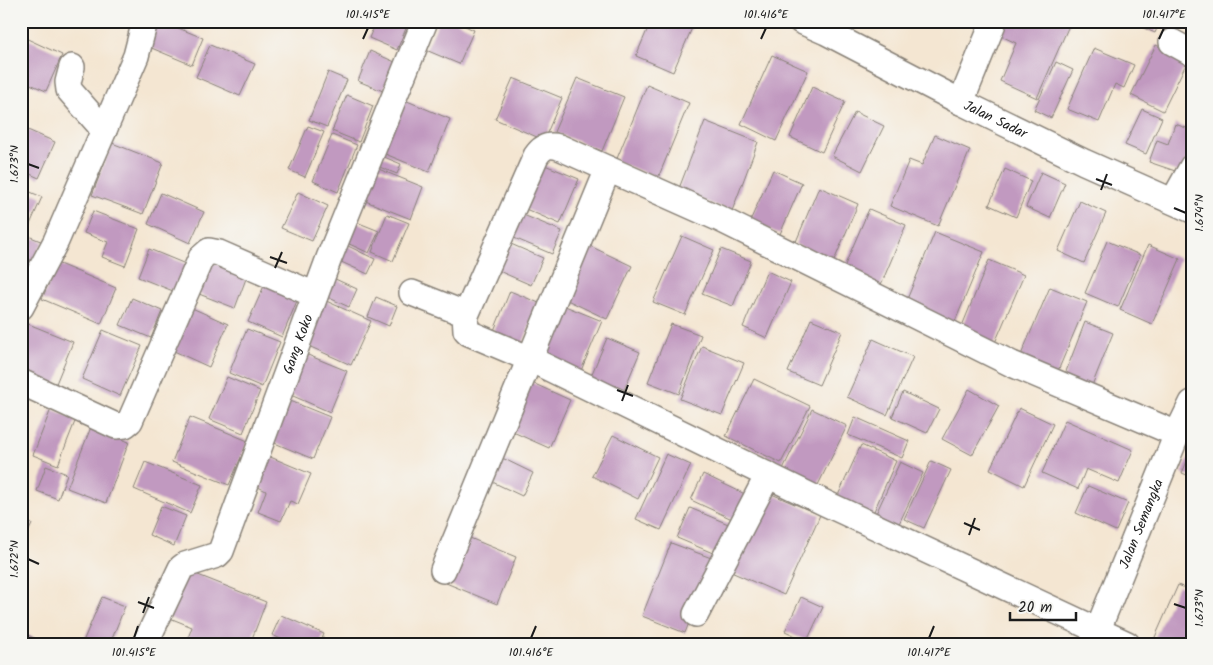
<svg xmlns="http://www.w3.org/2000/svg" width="1213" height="665" font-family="Kalam,sans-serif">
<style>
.building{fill:#c199c0}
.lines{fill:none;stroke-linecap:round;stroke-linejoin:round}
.minor-casing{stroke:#888177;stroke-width:28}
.minor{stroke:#fff;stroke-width:25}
.ticks{fill:none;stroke:#1c1c1c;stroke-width:2}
.labels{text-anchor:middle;stroke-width:4.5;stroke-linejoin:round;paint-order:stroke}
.street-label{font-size:14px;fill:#1c1c1c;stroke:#f6f6f2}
.neatline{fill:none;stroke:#1c1c1c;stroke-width:2}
.ticks-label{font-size:12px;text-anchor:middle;fill:#1c1c1c}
</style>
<rect width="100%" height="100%" fill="#f6f6f2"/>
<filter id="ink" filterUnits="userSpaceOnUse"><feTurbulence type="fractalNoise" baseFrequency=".02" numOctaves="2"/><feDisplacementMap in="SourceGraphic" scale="10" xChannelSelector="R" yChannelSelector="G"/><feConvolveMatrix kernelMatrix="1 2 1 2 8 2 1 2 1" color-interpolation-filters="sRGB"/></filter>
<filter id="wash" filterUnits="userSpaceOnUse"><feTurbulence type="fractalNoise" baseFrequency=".0096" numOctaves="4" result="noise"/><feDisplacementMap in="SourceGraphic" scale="20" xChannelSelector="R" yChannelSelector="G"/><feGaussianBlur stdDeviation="1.12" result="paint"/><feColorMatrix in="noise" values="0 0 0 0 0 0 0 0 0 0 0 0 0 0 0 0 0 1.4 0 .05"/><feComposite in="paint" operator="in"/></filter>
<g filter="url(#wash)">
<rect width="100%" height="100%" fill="#f4e6d2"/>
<g id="blocks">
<!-- building -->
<g class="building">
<path d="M151,21H161L203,38L192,65L142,44Z"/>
<path d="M376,21H409L397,50L369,38Z"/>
<path d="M439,21H454L474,30L459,64L426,50Z"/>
<path d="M651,21H695L673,72L636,56Z"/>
<path d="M1005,21H1071L1037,98L1000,81L1016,43L999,35Z"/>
<path d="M1128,21H1160L1155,33Z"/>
<path d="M21,36L62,55L46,91L21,80Z"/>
<path d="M210,45L255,64L240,96L196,77Z"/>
<path d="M1156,45L1188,60L1163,111L1131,95Z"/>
<path d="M1094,48L1134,65L1124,88L1115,84L1099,122L1067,109Z"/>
<path d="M370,51L395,62L383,91L358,81Z"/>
<path d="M772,55L808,71L776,141L741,124Z"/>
<path d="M1056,62L1073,70L1051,118L1034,110Z"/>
<path d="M328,72L347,80L327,127L309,120Z"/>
<path d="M513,78L562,98L544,140L495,119Z"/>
<path d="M577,78L624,97L602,151L554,132Z"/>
<path d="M647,85L689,103L658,178L616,161Z"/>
<path d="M812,87L845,102L822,152L790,137Z"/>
<path d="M347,95L373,106L359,142L332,131Z"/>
<path d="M400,98L450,119L429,172L378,151Z"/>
<path d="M1142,109L1162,118L1146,154L1125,145Z"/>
<path d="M855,112L884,126L862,171L832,156Z"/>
<path d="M705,121L758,142L732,211L678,191Z"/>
<path d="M1175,124L1192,130V143L1181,173L1149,162L1157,140L1168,144Z"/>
<path d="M308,126L324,132L305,177L289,170Z"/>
<path d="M21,127L55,142L39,178L21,170Z"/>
<path d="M332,135L357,145L338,192L313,181Z"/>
<path d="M935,135L970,150L938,226L890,206L909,160L922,165Z"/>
<path d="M112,143L163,163L143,214L92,195Z"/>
<path d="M377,154L401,164L397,174L372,164Z"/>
<path d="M540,163L579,179L560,224L521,207Z"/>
<path d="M376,168L423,187L411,219L363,200Z"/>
<path d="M1005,169L1031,181L1016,217L989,205Z"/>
<path d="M773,170L802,183L780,234L750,221Z"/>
<path d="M1041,172L1065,183L1050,218L1026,207Z"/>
<path d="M819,187L858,204L834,261L795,244Z"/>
<path d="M21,188L42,197L28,229L21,226Z"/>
<path d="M298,192L328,206L312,241L281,228Z"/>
<path d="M161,193L204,212L190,243L148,224Z"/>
<path d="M1080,201L1106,213L1084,263L1058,251Z"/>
<path d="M869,209L906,225L880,287L842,272Z"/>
<path d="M93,211L139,229L125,266L102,257L108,242L84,233Z"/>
<path d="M516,212L562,231L552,254L507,235Z"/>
<path d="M387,214L409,223L393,261L372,252Z"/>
<path d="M354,221L379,231L369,253L345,242Z"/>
<path d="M935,232L984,252L954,324L905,304Z"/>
<path d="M21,233L43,242L21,282Z"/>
<path d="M682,236L714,250L685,315L653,302Z"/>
<path d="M504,241L543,258L531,285L492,268Z"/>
<path d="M1107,241L1140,255L1118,307L1085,293Z"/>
<path d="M346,245L375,259L368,274L339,261Z"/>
<path d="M1148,245L1180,259L1152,324L1120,310Z"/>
<path d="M590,246L632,266L607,319L565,299Z"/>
<path d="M149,249L188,265L178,293L138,277Z"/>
<path d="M721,249L751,261L733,306L702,294Z"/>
<path d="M989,260L1024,275L994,345L960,331Z"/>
<path d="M211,262L247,276L235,308L199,294Z"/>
<path d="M57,263L116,288L101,324L42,299Z"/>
<path d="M767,271L791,282L767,338L743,327Z"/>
<path d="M268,277L301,291L282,337L248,322Z"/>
<path d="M333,278L357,289L349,307L325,296Z"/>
<path d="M1050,287L1087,302L1055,378L1018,362Z"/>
<path d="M510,291L539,303L520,350L491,338Z"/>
<path d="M376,297L397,306L389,326L368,317Z"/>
<path d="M132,298L162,311L151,338L120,325Z"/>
<path d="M324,300L371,321L351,365L304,344Z"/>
<path d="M565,306L602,321L580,373L543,358Z"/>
<path d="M192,308L228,324L209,367L174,351Z"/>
<path d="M811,319L842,332L819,385L788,372Z"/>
<path d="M1085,322L1113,333L1089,393L1062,382Z"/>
<path d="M26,323L73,342L55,386L21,371V334Z"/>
<path d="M671,324L701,335L679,394L648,382Z"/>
<path d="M247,329L280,342L262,387L229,373Z"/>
<path d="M103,330L142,346L120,396L82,379Z"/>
<path d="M607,338L640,352L621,397L588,383Z"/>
<path d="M873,339L913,357L887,415L847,397Z"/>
<path d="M702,346L744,363L722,415L680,399Z"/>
<path d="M303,353L347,371L330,412L286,393Z"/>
<path d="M227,377L260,391L243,433L209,419Z"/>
<path d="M754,379L810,406L781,463L726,436Z"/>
<path d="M526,380L570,400L549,448L504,428Z"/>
<path d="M969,389L999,406L972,455L942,439Z"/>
<path d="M903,392L939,409L927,433L892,417Z"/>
<path d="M283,398L330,417L313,459L265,439Z"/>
<path d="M1019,408L1053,424L1024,486L990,469Z"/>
<path d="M51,409L76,419L58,465L33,455Z"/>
<path d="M812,409L847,426L817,487L782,471Z"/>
<path d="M190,417L248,441L229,485L172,462Z"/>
<path d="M855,417L909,441L902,458L848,435Z"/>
<path d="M1065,420L1133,450L1119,483L1086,469L1078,489L1042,473Z"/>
<path d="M91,427L129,442L106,503L67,488Z"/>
<path d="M613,435L658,457L638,499L592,476Z"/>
<path d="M861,445L896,461L871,518L835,502Z"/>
<path d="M1192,450V477L1182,473Z"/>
<path d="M666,454L691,465L661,530L636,519Z"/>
<path d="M496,455L533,473L522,496L484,478Z"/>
<path d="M268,456L311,474L298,504L290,501L281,521L258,512L266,491L256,486Z"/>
<path d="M931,461L951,470L924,528L904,519Z"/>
<path d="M145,462L202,485L190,513L134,489Z"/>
<path d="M900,462L923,473L896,530L873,520Z"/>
<path d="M46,466L67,474L58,499L37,491Z"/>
<path d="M703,474L747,495L734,520L691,500Z"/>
<path d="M1088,486L1128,503L1116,531L1076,513Z"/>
<path d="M767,492L820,515L784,595L731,572Z"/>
<path d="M161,506L186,516L174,546L149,535Z"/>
<path d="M690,508L733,526L720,556L677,538Z"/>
<path d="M21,520L32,524L27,535L21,533Z"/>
<path d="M465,536L516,557L497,604L446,583Z"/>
<path d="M671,543L714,559L685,633L642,616Z"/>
<path d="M183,569L266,602L250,644H203L188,638L192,627L165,616Z"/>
<path d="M1178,585L1192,591V644H1152Z"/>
<path d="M102,597L125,606L110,644H82Z"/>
<path d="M801,597L823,607L807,641L785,631Z"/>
<path d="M281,615L324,634L320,644H292L272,635Z"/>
<path d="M21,632L47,644H21Z"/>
</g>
</g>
</g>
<g filter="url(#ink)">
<use href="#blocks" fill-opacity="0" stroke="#888177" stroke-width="1"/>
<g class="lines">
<!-- minor casing -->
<g class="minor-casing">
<g id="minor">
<path id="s1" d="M801,21L826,32L961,102L1084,162L1192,210"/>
<path d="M1172,42L1192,53"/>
<path d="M72,67L68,82L69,90L104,130"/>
<path d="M961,102L994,21"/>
<path d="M1173,201L1192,167"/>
<path d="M412,293L465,314L466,330L469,333L530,359L827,504L1127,644"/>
<path d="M21,307L56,241L136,56L145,21"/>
<path d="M466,315L536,156C542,147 548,144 559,147L718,218L1012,364L1177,434"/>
<path d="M21,382L116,426L125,425L130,421L201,258L209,251L219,253L315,295"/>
<path d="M443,570L608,169"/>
<path d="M696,614L768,475"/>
<path id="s2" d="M145,644L181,568L185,565L217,555L221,551L329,258L425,21"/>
<path id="s3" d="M1092,644L1177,434L1192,403"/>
</g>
</g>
<!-- minor -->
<use href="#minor" class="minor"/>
</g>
</g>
<!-- ticks -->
<path class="ticks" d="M363,39L368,28M761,39L766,28M1159,39L1164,28M28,164L39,168M1096,179L1112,185M1101,190L1107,174M1174,208L1186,213M270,257L287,263M275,268L282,252M617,390L633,396M622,401L628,385M964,523L980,530M969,535L975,518M28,559L39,564M138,602L154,608M1174,604L1186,608M143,613L149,597M134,638L138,626M531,638L536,626M929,638L934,626"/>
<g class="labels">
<!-- street labels -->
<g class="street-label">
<text dy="5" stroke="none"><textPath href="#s1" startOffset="218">Jalan Sadar</textPath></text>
<text dy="5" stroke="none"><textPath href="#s2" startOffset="349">Gang Koko</textPath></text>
<text dy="5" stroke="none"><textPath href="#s3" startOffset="130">Jalan Semangka</textPath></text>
</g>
</g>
<!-- margin -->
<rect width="1213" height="665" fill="none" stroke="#f6f6f2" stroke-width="55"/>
<!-- scale -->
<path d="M1010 612v8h66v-8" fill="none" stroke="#1c1c1c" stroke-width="2.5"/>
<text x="1018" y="612" font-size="15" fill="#1c1c1c" stroke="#f6f6f2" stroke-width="4" paint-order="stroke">20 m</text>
<rect x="28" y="28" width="1158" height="610" class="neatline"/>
<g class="ticks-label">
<text x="368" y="18">101.415°E</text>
<text x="766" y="18">101.416°E</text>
<text x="1164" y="18">101.417°E</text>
<text transform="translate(14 164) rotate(-90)" y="4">1.673°N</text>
<text transform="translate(1199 213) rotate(-90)" y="4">1.674°N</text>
<text transform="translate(14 559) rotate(-90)" y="4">1.672°N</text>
<text transform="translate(1199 608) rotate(-90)" y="4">1.673°N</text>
<text x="134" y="656">101.415°E</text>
<text x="531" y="656">101.416°E</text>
<text x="929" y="656">101.417°E</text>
</g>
</svg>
